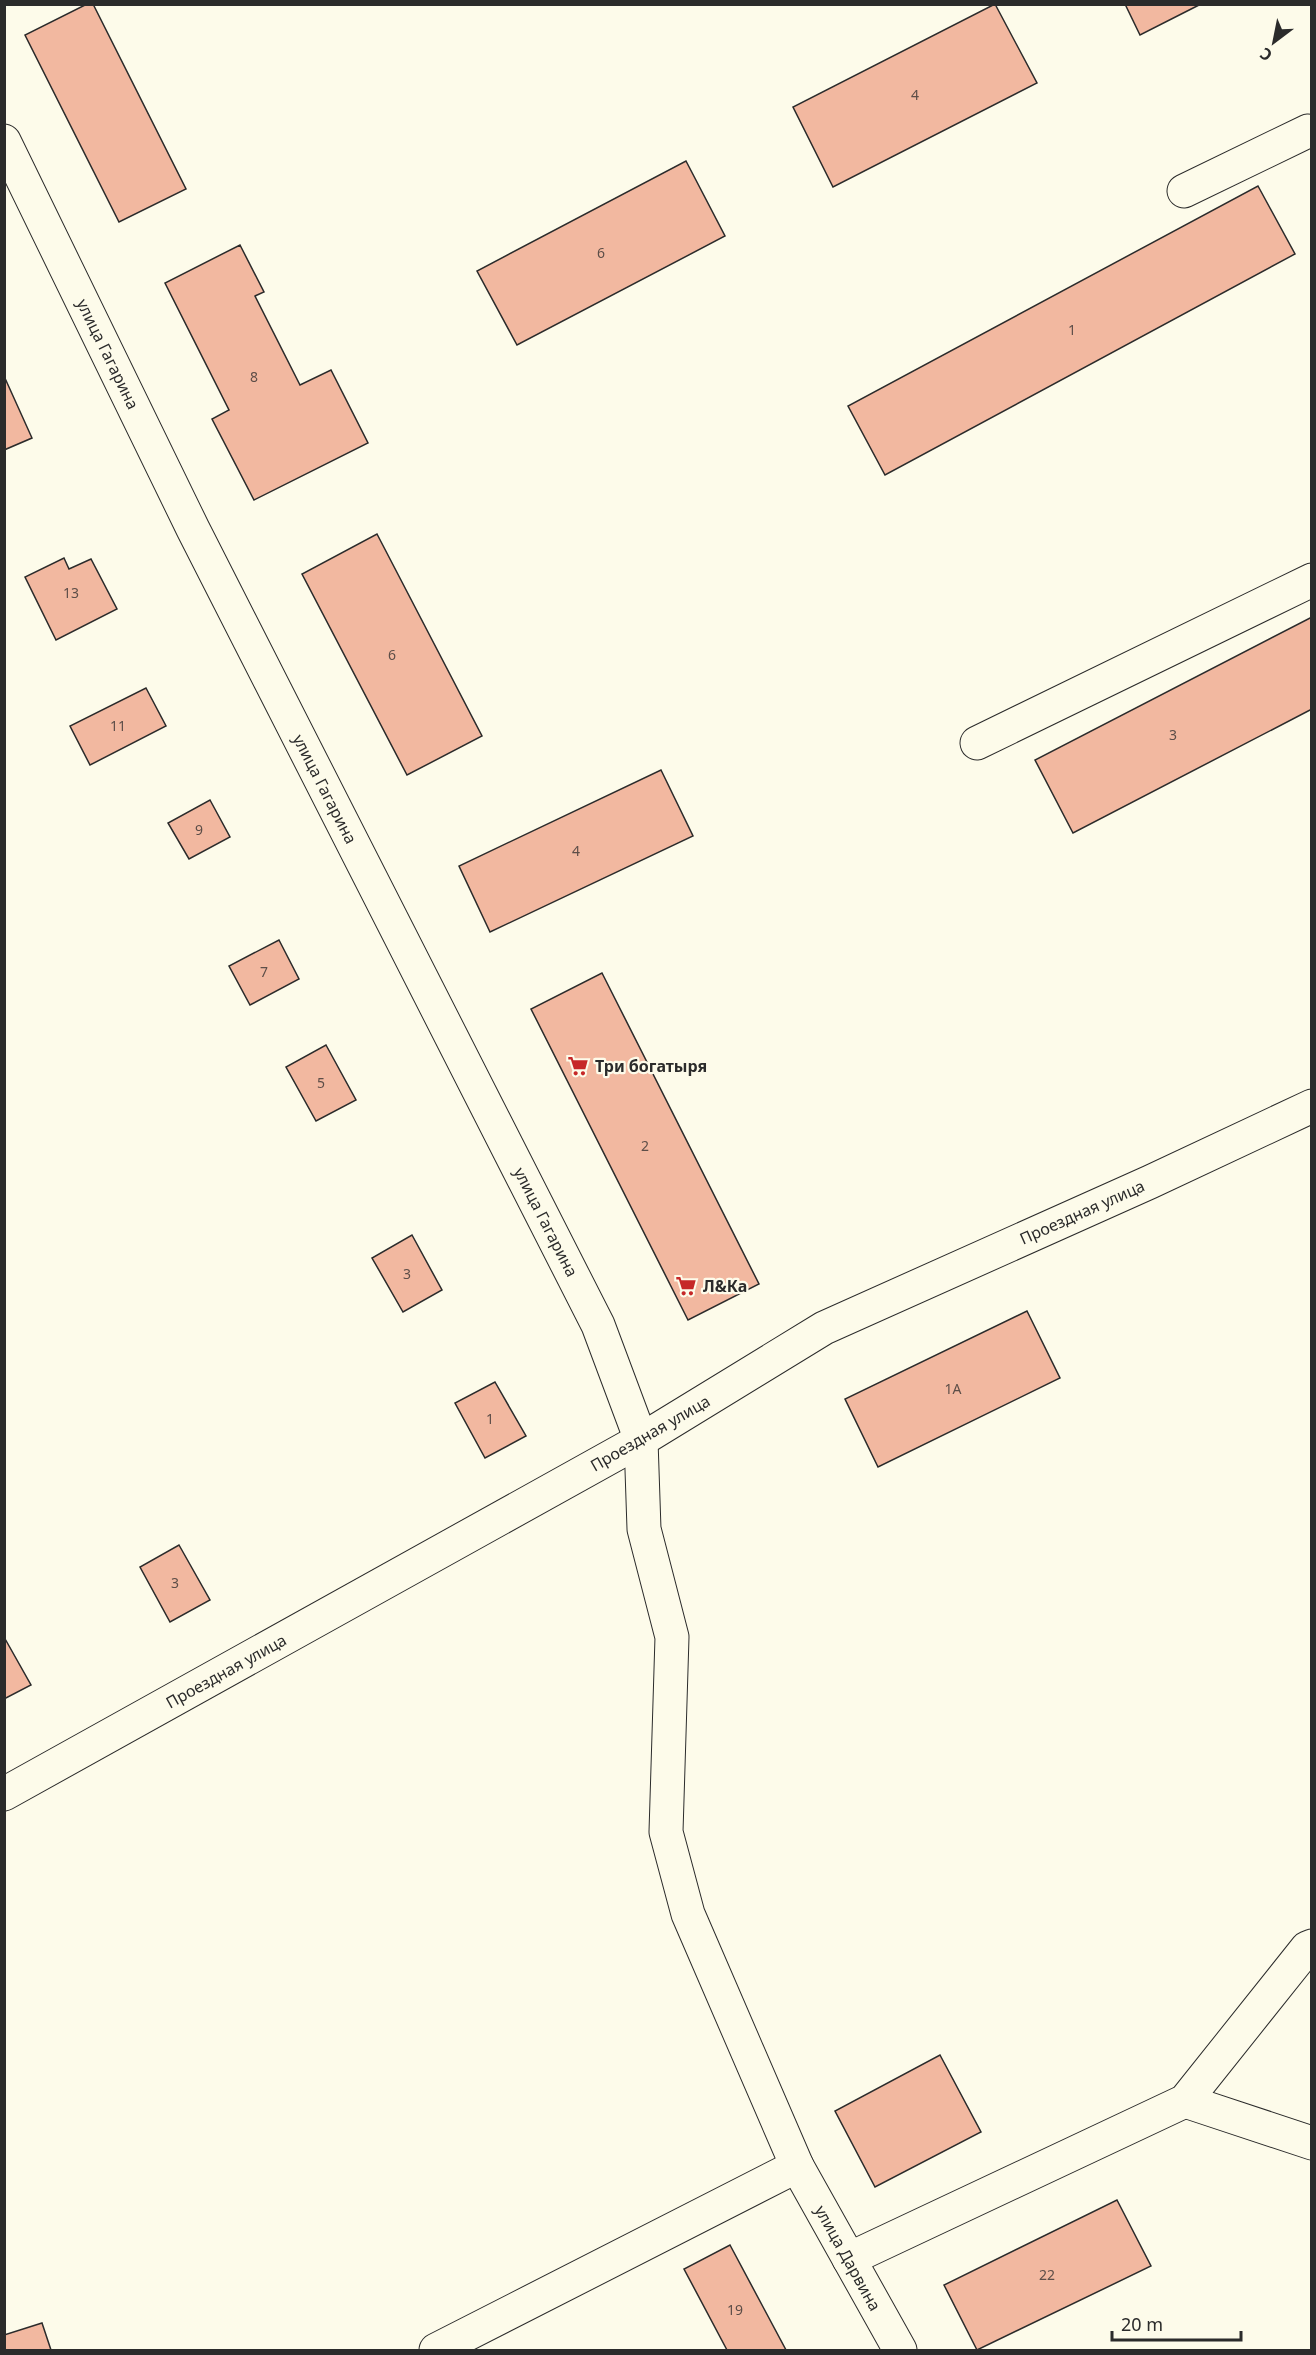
<svg xmlns="http://www.w3.org/2000/svg" width="1316" height="2355" font-family="'Noto Sans',sans-serif">
<style>
.building{fill:#f2b8a0;stroke:#2b2b2b;stroke-width:1.5}
.lines{fill:none;stroke-linecap:round;stroke-linejoin:round}
.minor-casing{stroke:#2b2b2b;stroke-width:35}
.minor{stroke:#fdfbea;stroke-width:33}
.labels{text-anchor:middle;stroke-width:4.5;stroke-linejoin:round;paint-order:stroke}
.number-label{font-size:14px;fill:#5d4e48}
.street-label{font-size:16px;fill:#2b2b2b;stroke:#fdfbea}
.poi-label{font-size:16px;font-weight:bold;fill:#2b2b2b;stroke:#fdfbea;text-anchor:start}
</style>
<rect width="100%" height="100%" fill="#fdfbea"/>
<!-- building -->
<g class="building">
<path d="M87,4H93L186,189L119,222L25,35Z"/>
<path d="M995,4L1037,83L833,187L793,107Z"/>
<path d="M1125,4H1201L1140,35Z"/>
<path d="M686,161L725,236L517,345L477,271Z"/>
<path d="M1258,186L1295,254L885,475L848,406Z"/>
<path d="M240,245L264,292L255,296L300,385L331,370L368,443L254,500L212,419L229,410L165,283Z"/>
<path d="M4,376L32,438L4,450Z"/>
<path d="M377,534L482,736L407,775L302,574Z"/>
<path d="M64,558L69,569L91,559L117,609L56,640L25,577Z"/>
<path d="M1312,617V709L1073,833L1035,760Z"/>
<path d="M146,688L166,726L90,765L70,726Z"/>
<path d="M661,770L693,836L490,932L459,866Z"/>
<path d="M210,800L230,837L189,859L168,823Z"/>
<path d="M279,940L299,979L250,1005L229,966Z"/>
<path d="M602,973L759,1284L688,1320L531,1009Z"/>
<path d="M326,1045L356,1100L316,1121L286,1067Z"/>
<path d="M412,1235L442,1290L403,1312L372,1258Z"/>
<path d="M1027,1311L1060,1378L878,1467L845,1399Z"/>
<path d="M495,1382L526,1436L485,1458L455,1403Z"/>
<path d="M179,1545L210,1600L170,1622L140,1567Z"/>
<path d="M4,1637L31,1685L4,1699Z"/>
<path d="M940,2055L981,2132L875,2187L835,2111Z"/>
<path d="M1117,2200L1151,2266L977,2350L944,2285Z"/>
<path d="M730,2245L786,2350H727L684,2269Z"/>
<path d="M42,2323L51,2350H4V2335Z"/>
</g>
<g class="lines">
<!-- minor casing -->
<g class="minor-casing">
<g id="minor">
<path d="M4,141L193,529L598,1325L641,1440L644,1529L672,1637L666,1832L688,1914L797,2166L900,2350"/>
<path d="M1184,191L1308,131"/>
<path d="M977,743L1312,580"/>
<path d="M4,1794L641,1440L824,1328L1150,1182L1312,1106"/>
<path d="M1185,2101L1312,2143"/>
<path d="M849,2259L1185,2101L1307,1948L1312,1946"/>
<path d="M436,2350L797,2166"/>
</g>
</g>
<!-- minor -->
<use href="#minor" class="minor"/>
</g>
<!-- icons -->
<defs>
<g id="supermarket-bare" transform="scale(1.62)"><path d="M-6-5.5h2.5l.6 2H6L4.5 2H-2.5L-4.4-4H-6ZM-1.5 3.2a1.3 1.3 0 1 0 .1 0ZM3 3.2a1.3 1.3 0 1 0 .1 0Z" fill="#c62828" stroke="#fdfbea" stroke-width="2.5" paint-order="stroke"/></g>
</defs>
<g fill-rule="evenodd">
<use href="#supermarket-bare" x="578" y="1066"/>
<use href="#supermarket-bare" x="686" y="1286"/>
</g>
<g class="labels">
<!-- number labels -->
<g class="number-label">
<text x="915" y="100">4</text>
<text x="601" y="258">6</text>
<text x="1072" y="335">1</text>
<text x="254" y="382">8</text>
<text x="71" y="598">13</text>
<text x="392" y="660">6</text>
<text x="118" y="731">11</text>
<text x="1173" y="740">3</text>
<text x="199" y="835">9</text>
<text x="576" y="856">4</text>
<text x="264" y="977">7</text>
<text x="321" y="1088">5</text>
<text x="645" y="1151">2</text>
<text x="407" y="1279">3</text>
<text x="953" y="1394">1А</text>
<text x="490" y="1424">1</text>
<text x="175" y="1588">3</text>
<text x="1047" y="2280">22</text>
<text x="735" y="2315">19</text>
</g>
<!-- street labels -->
<g class="street-label">
<text transform="translate(108 354) rotate(64)" y="6">улица Гагарина</text>
<text transform="translate(325 789) rotate(63)" y="6">улица Гагарина</text>
<text transform="translate(1082 1212) rotate(-24)" y="6">Проездная улица</text>
<text transform="translate(546 1222) rotate(63)" y="6">улица Гагарина</text>
<text transform="translate(650 1433) rotate(-30)" y="6">Проездная улица</text>
<text transform="translate(226 1671) rotate(-29)" y="6">Проездная улица</text>
<text transform="translate(848 2258) rotate(61)" y="6">улица Дарвина</text>
</g>
<!-- poi labels -->
<g class="poi-label">
<text x="595" y="1072">Три богатыря</text>
<text x="703" y="1292">Л&amp;Ка</text>
</g>
</g>
<!-- border -->
<rect width="1316" height="2355" fill="none" stroke="#2b2b2b" stroke-width="12"/>
<!-- north arrow -->
<g transform="translate(1274 42) rotate(212)" stroke="#fdfbea" stroke-width="4.5" paint-order="stroke">
<path d="M0-4.5L10 22L0 15L-10 22Z" fill="#2b2b2b"/>
<text y="-9" font-size="16" font-weight="bold" text-anchor="middle" fill="#2b2b2b">С</text>
</g>
<!-- scale -->
<path d="M1112 2331v9h129v-9" fill="none" stroke="#2b2b2b" stroke-width="3"/>
<text x="1121" y="2331" font-size="18" fill="#2b2b2b" stroke="#fdfbea" stroke-width="4.5" paint-order="stroke">20 m</text>
</svg>
